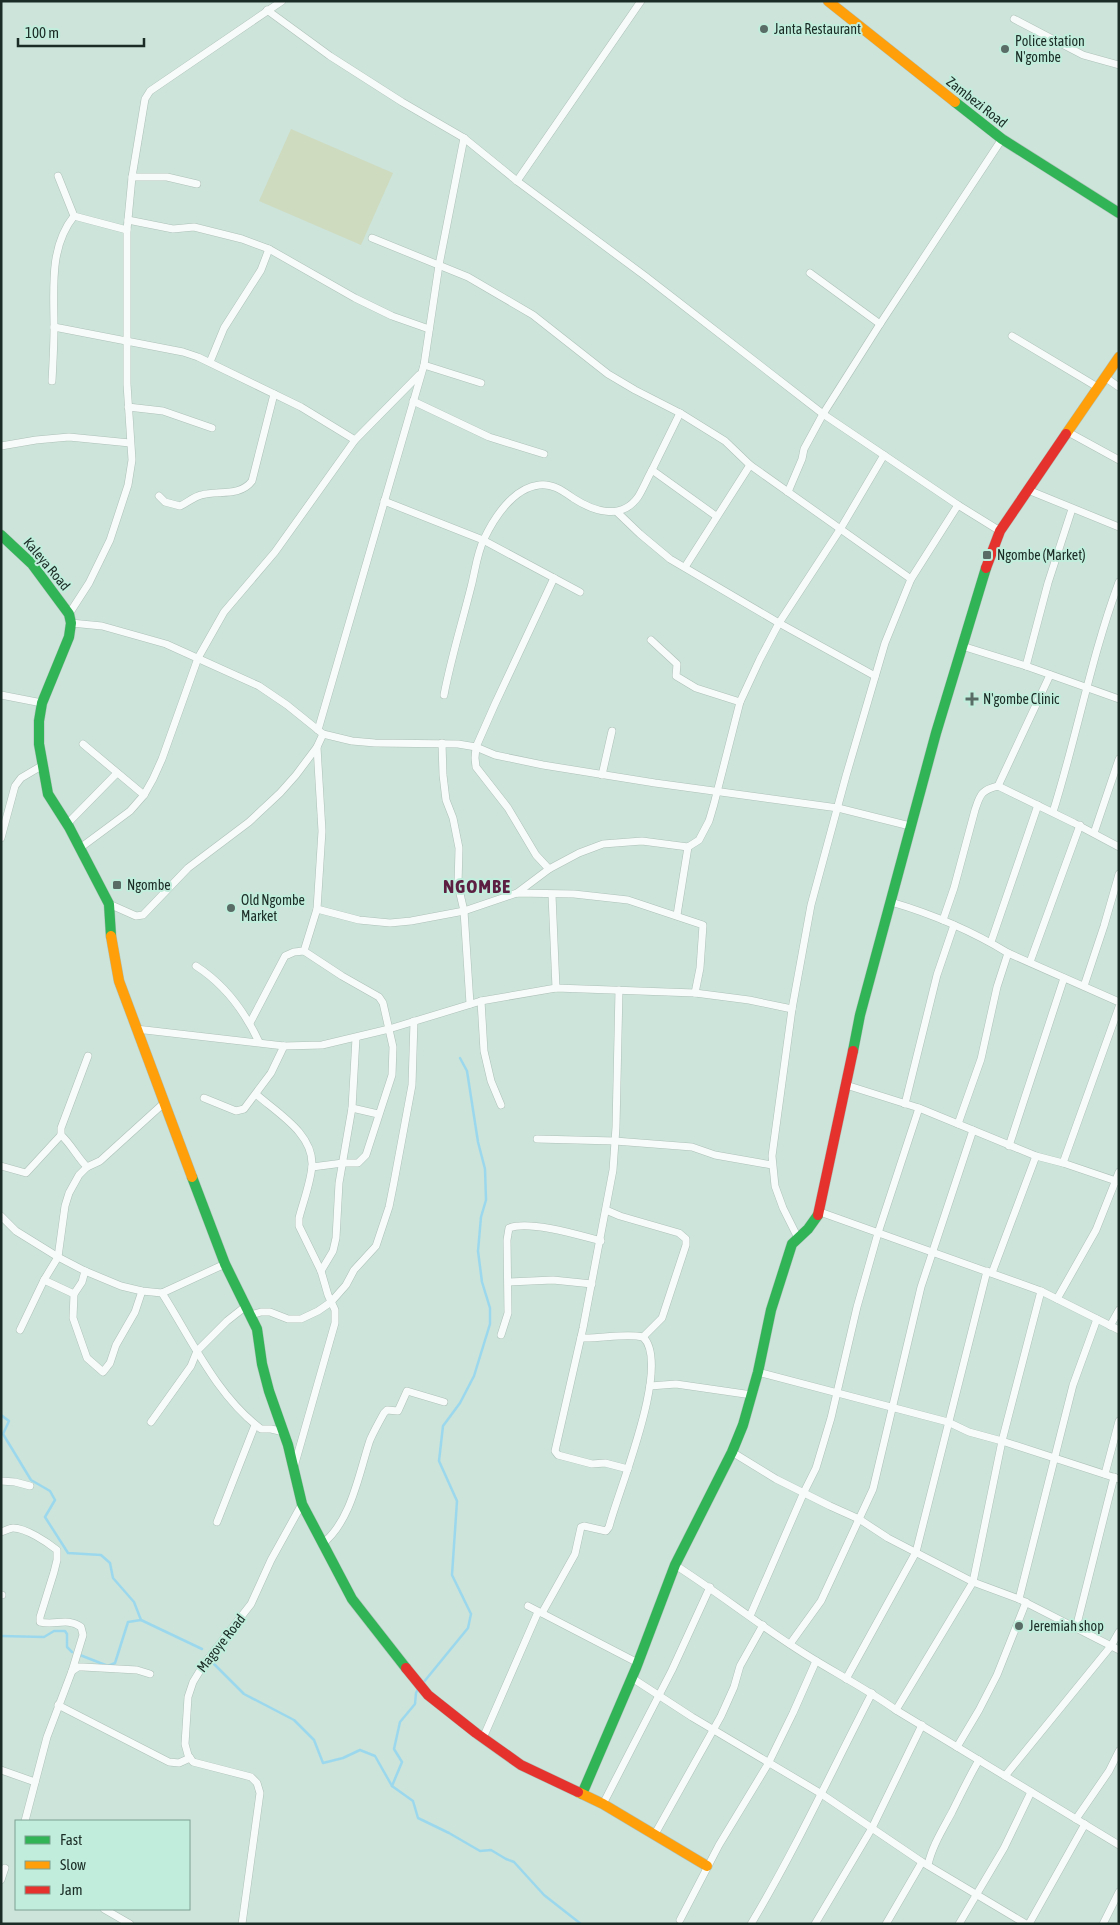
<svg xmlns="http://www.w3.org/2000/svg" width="1120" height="1925" font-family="'Asap Condensed',sans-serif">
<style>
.green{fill:#cfdbbf}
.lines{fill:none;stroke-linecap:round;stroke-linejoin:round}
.stream{stroke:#9cd8ed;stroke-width:2.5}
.street-casing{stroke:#aec1b9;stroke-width:8}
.fast-casing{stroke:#aec1b9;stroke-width:11}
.slow-casing{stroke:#aec1b9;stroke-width:11}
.jam-casing{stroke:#aec1b9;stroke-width:11}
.street{stroke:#f7fbf9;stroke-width:7}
.fast{stroke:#30b455;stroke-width:10}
.slow{stroke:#ff9f0a;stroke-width:10}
.jam{stroke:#e5322d;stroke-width:10}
.poi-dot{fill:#596c65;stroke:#c1eedc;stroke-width:2}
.labels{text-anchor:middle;stroke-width:4;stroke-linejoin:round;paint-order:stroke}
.poi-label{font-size:14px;fill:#1b2c26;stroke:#c1eedc;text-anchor:start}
.street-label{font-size:14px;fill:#1b2c26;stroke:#c1eedc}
.district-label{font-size:19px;font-weight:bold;letter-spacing:1px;fill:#5c1e41;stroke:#c1eedc}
</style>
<rect width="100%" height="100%" fill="#cce4da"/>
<!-- green -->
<path class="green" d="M291,129L393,173L361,245L259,201Z"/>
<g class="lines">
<!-- stream -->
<g class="stream">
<path d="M1,1415L9,1421L3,1434L31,1480L50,1491L55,1500L45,1517L68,1553L101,1555L110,1563L113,1578L134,1602L141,1620L202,1649"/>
<path d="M1,1636L44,1637L54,1631H65L67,1634V1647L72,1652"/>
<path d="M80,1655L108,1666L115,1663L128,1622L141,1620"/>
<path d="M211,1661L244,1694L294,1720L314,1740L323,1763L343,1758L360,1750L375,1756L392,1786L413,1801L418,1818L449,1833L480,1851L491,1850L506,1859L514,1862L544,1895L581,1924"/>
<path d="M423,1683L468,1628L471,1614L452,1575L457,1501L439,1461L443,1426L460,1403L474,1376L490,1324V1308L482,1282L478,1251L481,1217L486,1200L485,1169L478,1142L467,1071L460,1058"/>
<path d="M392,1786L402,1762L394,1749L400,1722L415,1704L416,1693L418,1689"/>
</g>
<!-- street casing -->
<g class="street-casing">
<g id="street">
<path d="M267,10L330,56L402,102L464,138L517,181L645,276L823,414L958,505L1000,531"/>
<path d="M1014,19L1083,55L1119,65"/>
<path d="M58,176L74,216L127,230"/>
<path d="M132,177H167L197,184"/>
<path d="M517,181L641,1"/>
<path d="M128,220L173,229L194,227L242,239L269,249L355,298L392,316L429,329"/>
<path d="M372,238L468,277L533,315L608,374L635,390L680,413L725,441L750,465L911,579"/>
<path d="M810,273L880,324"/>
<path d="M54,327L183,352L198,357L301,407L355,440"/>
<path d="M1012,336L1099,388"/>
<path d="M210,362L224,328L261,270L269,249"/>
<path d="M424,365L481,383"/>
<path d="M1106,378L1119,387"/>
<path d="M52,381C53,363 54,345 54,327C54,289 49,247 74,216"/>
<path d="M413,401L489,437L544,454"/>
<path d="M128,407L163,411L212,428"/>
<path d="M680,413L652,470L716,516"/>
<path d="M1068,432L1119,460"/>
<path d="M1,446L36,440L69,437L130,443"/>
<path d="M1028,490L1119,527"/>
<path d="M788,492L802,459L804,449L823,414L880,324L1002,139"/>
<path d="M159,496L165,502L180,506C187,503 193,497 201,495C218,490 240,497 252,481L274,394"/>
<path d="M384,501L483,540L580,592"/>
<path d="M617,512L640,534L670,559L779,623L875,676"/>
<path d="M685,567L750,465"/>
<path d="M69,614L89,583L110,540L128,485L132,460L127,384V230L132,177L145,99L150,91L282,1"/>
<path d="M71,623L102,626L166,644L259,686L287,705L323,734L352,741L375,743L458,744L476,747L495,755L543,765L655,783L838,808L910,826"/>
<path d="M651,640L677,664L676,676L696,688L740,702"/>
<path d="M962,646L1026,666L1119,699"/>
<path d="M1026,666L1048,583L1072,509"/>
<path d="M1,695L42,703"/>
<path d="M444,695C451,658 462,623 471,587C475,572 477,553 484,539C494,518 513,488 539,485C552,483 563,491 573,498C593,511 621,521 638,497C643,489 647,479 652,470"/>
<path d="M318,730L424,365L439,265L464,138"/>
<path d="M323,734L317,747L322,831L317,909L359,920L390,923L411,921L464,911L517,893L574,894L628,900L703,925L700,968L695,993"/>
<path d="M442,743L443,775L446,800L453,818L459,848L458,885L464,911L470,1004"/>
<path d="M83,744L144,795"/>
<path d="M602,775L612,731"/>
<path d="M998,786L1050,675"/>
<path d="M1053,812C1077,736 1091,657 1119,582"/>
<path d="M67,824L117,773"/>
<path d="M1094,833L1119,759"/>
<path d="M1,838L15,786L21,778L43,765"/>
<path d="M80,848L130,811L144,795L153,779L162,759L198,658L224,612L275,552L355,440L419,375"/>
<path d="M549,869L536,855L508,808L476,767L475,758L476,747L495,704L554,578"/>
<path d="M517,893L549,869L579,853L603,844L642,841L688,847L699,840L709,821L714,804L740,702L760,659L779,623L841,528L884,455"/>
<path d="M552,895L556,988"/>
<path d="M891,902C932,914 972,931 1008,953L1119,1002"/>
<path d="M109,904L136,916L143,915L188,868L249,822L280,793L296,775L317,747"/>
<path d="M677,915L688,847"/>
<path d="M943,920L954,888L975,810C980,795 981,790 998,786L1074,823L1119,847"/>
<path d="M991,942L1038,805"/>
<path d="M304,951L342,976L379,997L383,1003L393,1047L392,1075L366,1155L358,1163H343L312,1167"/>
<path d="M1030,962L1080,825"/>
<path d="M196,966C224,984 245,1012 259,1042"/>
<path d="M1084,986L1104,926L1119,874"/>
<path d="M619,990L616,1127L613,1170L583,1328L555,1451L558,1455L592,1464L605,1463L628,1469"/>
<path d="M481,1001L484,1051L491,1081L501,1105"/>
<path d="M250,1023L285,956L294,952L304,951L317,909"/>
<path d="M136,1029L284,1046L322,1045L389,1029L481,1001L556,988L695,993L749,1000L792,1009"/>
<path d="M846,1085L919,1108L1036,1156L1063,1163L1119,1182"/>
<path d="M256,1094C277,1113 313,1133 312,1165C311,1182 303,1202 299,1218V1226L321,1271L328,1295L335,1310V1323L294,1467"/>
<path d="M204,1098L236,1111L244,1109L271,1073L284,1046"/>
<path d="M905,1104L937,975L954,925"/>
<path d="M352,1108L378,1114"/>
<path d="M958,1124L981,1059L997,987L1008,953"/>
<path d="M537,1139L615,1141L692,1147L715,1155L772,1165"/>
<path d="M1009,1146L1064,978"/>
<path d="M1063,1163L1119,1007"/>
<path d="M1,1166L26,1173L61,1135"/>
<path d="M87,1167C77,1157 71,1144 61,1135V1128L88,1056"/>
<path d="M606,1210L620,1216L679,1233L686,1239V1245L662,1318L643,1337"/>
<path d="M820,1212L1041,1291L1119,1330"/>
<path d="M1,1216L16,1231L58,1257L85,1271L121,1286L142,1291L162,1293L225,1264"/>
<path d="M798,1238L783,1208L775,1186L772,1156L792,1009L811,905L846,776L885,643L911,579L958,505"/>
<path d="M85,1271L82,1282L74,1294L73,1318L87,1358L103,1372L110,1363L116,1345L135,1312L142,1291"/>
<path d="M321,1271L333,1251L336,1238L339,1183L352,1108L356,1038"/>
<path d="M992,1273L1036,1156"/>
<path d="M44,1280L74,1294"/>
<path d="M509,1282L553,1280L592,1284"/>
<path d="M162,1293C192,1340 216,1395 261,1429H271L284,1432"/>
<path d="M1057,1299L1096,1230L1119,1172"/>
<path d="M251,1315L261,1312H270L288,1319H301L318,1311L331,1302L346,1285L354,1270L376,1246L389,1207L394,1182L412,1085L414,1021"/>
<path d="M1110,1326L1119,1310"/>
<path d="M20,1330L44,1280L58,1257L65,1206L69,1193L79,1175L87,1167L100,1161L164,1103"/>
<path d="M501,1335L508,1313L507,1240L509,1228C529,1220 579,1235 601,1241"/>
<path d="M758,1372L948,1422L969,1432L1002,1441L1119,1479"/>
<path d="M650,1386L676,1384L752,1395"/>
<path d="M151,1422L191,1366L197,1351L227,1321L246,1306"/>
<path d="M732,1452L776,1479L830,1506L859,1519L888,1538L973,1582L1019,1599L1119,1650"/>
<path d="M1105,1474L1119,1421"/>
<path d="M1,1481L15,1482L30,1486"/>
<path d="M217,1522L255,1425"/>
<path d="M1,1532C5,1531 10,1528 13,1528C26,1528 47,1542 57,1550V1560L54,1572L40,1617V1622C56,1626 66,1617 81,1627L83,1635L72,1671"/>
<path d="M322,1544C351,1522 359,1473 370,1440C374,1431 379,1422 384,1413L387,1410L398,1411L407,1391L444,1402"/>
<path d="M675,1565C719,1593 760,1626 805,1654C835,1673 867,1689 896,1710L1119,1845"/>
<path d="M1,1595H2"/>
<path d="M1019,1599L1073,1385L1097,1319"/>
<path d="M528,1606L638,1663"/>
<path d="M542,1613L575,1554L581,1527L584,1526L606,1531L609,1527C618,1491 672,1364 643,1337C625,1333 601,1339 581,1338"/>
<path d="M750,1616L804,1492L816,1468L831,1418L857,1307L878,1233L919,1108"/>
<path d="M1076,1628L1114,1477"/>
<path d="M790,1644L821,1601L873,1489L921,1287L973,1130"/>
<path d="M632,1678L692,1717L820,1793L922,1862L1026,1924"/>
<path d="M846,1679L916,1552L987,1271"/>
<path d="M58,1705L169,1762L179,1763L190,1758"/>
<path d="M896,1710L973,1582L1002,1441L1041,1291"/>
<path d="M483,1738L538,1612"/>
<path d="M957,1747L979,1710L997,1675L1026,1602"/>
<path d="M1,1770L35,1782"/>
<path d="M1005,1776L1111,1646L1119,1632"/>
<path d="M603,1804L672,1670L710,1587"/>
<path d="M1076,1819L1109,1771L1119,1751"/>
<path d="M25,1821L47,1737L72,1671L78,1667H83L137,1670L150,1674"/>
<path d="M655,1834L721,1716L734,1687L740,1666L763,1625"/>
<path d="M928,1865C932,1846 943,1829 952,1812C961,1794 969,1777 979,1760"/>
<path d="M1,1880L5,1868"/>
<path d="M104,1909L130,1924"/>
<path d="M680,1920L719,1845L768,1764L793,1713L816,1661"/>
<path d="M242,1924L260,1793L257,1783L251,1777L193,1762L188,1755L185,1744L188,1697L193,1682L204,1664L251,1604L271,1560L302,1504"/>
<path d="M751,1924C796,1849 832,1770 872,1693"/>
<path d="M815,1924L872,1828L922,1725"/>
<path d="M886,1924L922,1862"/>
<path d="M959,1924L1004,1848L1031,1792"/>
<path d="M1029,1924L1085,1824"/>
<path d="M1103,1924L1119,1892"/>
</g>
</g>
<!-- fast casing -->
<g class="fast-casing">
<g id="fast">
<path d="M955,102L1002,139L1119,213"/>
<path d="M1,535L32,564L69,614L71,623L69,637L42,703L39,721V744L48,794L69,827L109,904L111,936"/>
<path d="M853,1051L860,1015L936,733L986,568"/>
<path d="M192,1177L225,1264L257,1329L262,1364L269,1391L288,1445L302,1504L352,1599L406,1668"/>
<path d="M582,1794L636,1668L675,1565L732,1452L743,1425L758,1372L771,1310L792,1244L808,1229L818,1215"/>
</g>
</g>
<!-- slow casing -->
<g class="slow-casing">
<g id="slow">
<path d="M828,1L955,102"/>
<path d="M1066,434L1119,357"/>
<path d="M111,936L119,981L192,1177"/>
<path d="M578,1792L603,1804L707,1866"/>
</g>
</g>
<!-- jam casing -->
<g class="jam-casing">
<g id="jam">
<path d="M986,568L1000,531L1066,434"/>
<path d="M818,1215L853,1051"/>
<path d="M406,1668L428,1695L476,1733L521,1765L578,1792"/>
</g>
</g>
<!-- street -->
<use href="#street" class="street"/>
<!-- fast -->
<use href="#fast" class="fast"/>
<!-- slow -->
<use href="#slow" class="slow"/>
<!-- jam -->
<use href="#jam" class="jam"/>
</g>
<!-- markers -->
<g class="poi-dot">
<circle cx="764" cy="29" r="5"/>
<circle cx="1005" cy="49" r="5"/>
<rect x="982" y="550" width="10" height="10" rx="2.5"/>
<path d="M969.5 691.5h5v5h5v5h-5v5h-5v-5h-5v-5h5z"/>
<rect x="112" y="880" width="10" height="10" rx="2.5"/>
<circle cx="231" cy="908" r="5"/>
<circle cx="1019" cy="1626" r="5"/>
</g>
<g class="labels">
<!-- poi labels -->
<g class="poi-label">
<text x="774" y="34">Janta Restaurant</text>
<text x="1015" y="46">Police station<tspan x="1015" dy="16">N'gombe</tspan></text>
<text x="997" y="560">Ngombe (Market)</text>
<text x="983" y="704">N'gombe Clinic</text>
<text x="127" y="890">Ngombe</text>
<text x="241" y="905">Old Ngombe<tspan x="241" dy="16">Market</tspan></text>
<text x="1029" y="1631">Jeremiah shop</text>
</g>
<!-- street labels -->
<g class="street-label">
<text transform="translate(977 102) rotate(38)" y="5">Zambezi Road</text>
<text transform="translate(47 564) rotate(50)" y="5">Kaleya Road</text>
<text transform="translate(221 1643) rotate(-52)" y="5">Magoye Road</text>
</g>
<!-- district labels -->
<g class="district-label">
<text x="477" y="893">NGOMBE</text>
</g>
</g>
<!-- border -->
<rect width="1120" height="1925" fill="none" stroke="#1b2c26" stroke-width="5"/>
<!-- legend -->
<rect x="15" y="1820" width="175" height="90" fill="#c1eedc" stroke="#7fa093"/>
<rect x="25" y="1836" width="25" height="8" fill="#30b455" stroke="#7fa093"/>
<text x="60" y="1845" font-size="15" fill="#1b2c26">Fast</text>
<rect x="25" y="1861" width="25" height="8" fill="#ff9f0a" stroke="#7fa093"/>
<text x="60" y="1870" font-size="15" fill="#1b2c26">Slow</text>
<rect x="25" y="1886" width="25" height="8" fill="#e5322d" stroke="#7fa093"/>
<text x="60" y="1895" font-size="15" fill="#1b2c26">Jam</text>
<!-- scale -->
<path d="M18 38v8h126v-8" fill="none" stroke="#1b2c26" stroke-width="2.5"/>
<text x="25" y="38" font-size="15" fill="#1b2c26" stroke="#c1eedc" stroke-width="4" paint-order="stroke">100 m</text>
</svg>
